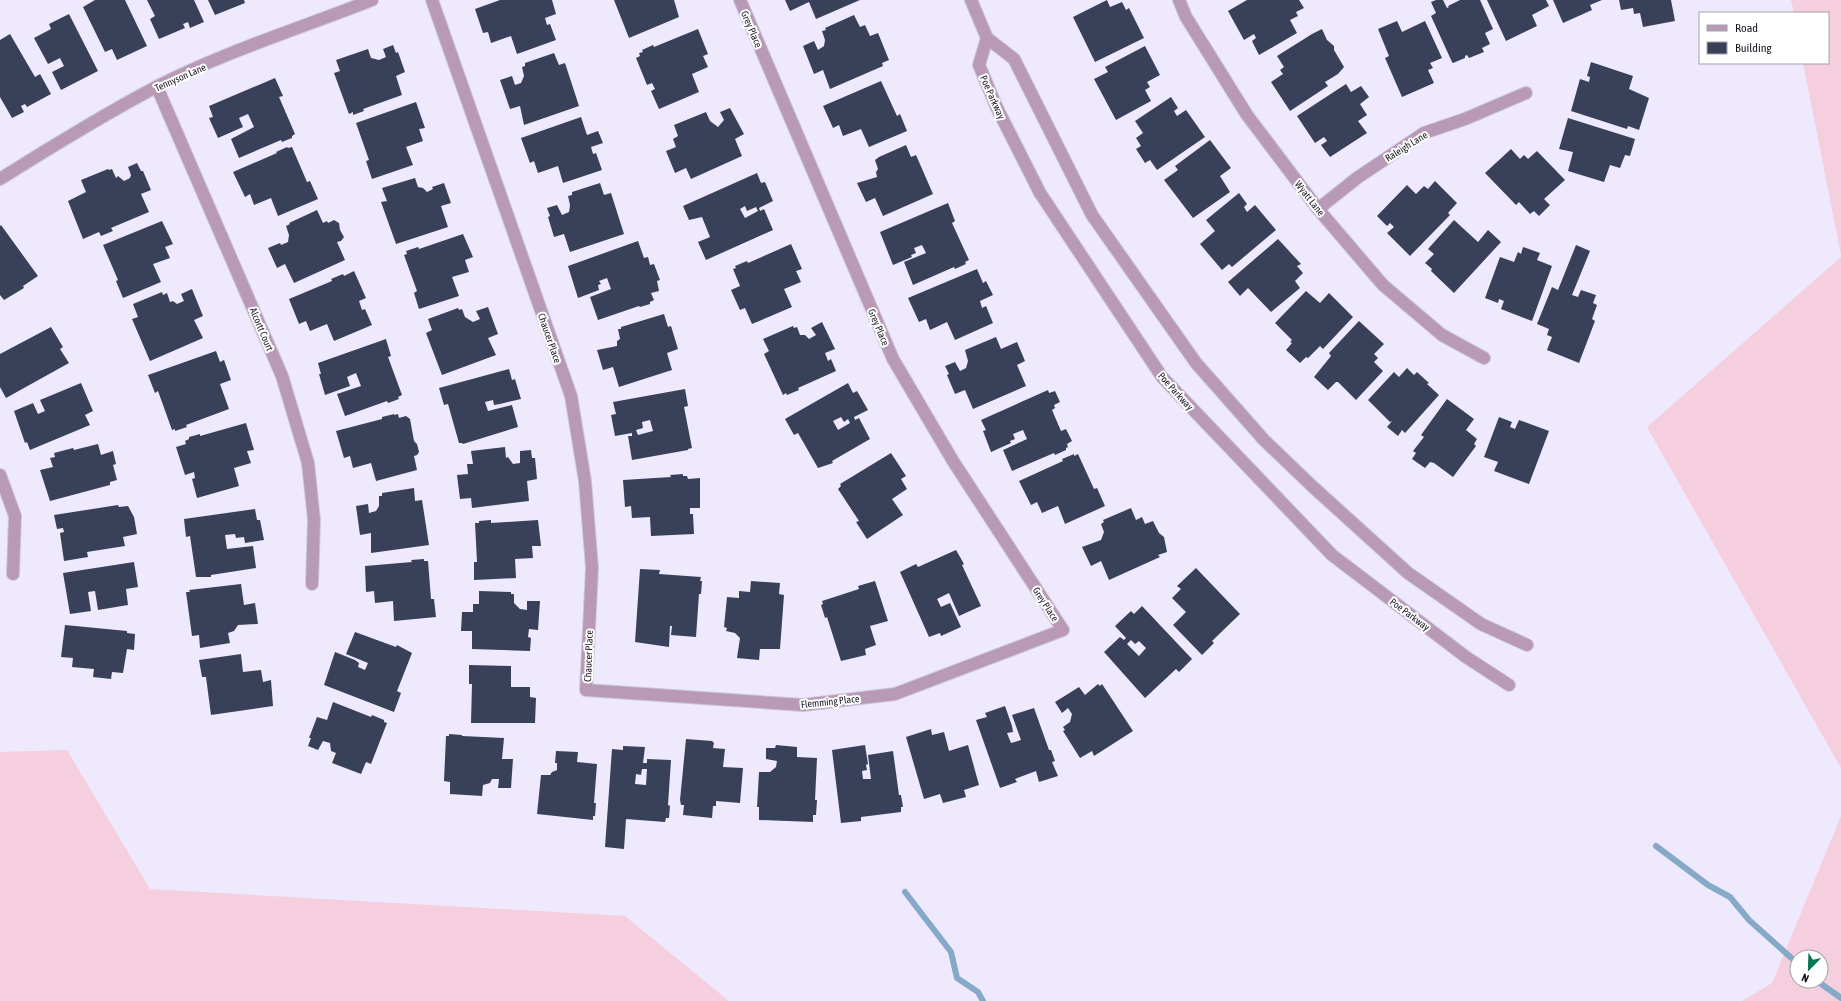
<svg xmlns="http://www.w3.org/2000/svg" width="1841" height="1001" font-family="'Asap Condensed',sans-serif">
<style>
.grass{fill:#f5cfdd;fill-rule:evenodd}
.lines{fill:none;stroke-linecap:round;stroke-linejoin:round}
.stream{stroke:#86a9c7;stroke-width:6}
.building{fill:#39405a;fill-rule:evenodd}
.minor-casing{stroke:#cdc7da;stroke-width:14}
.minor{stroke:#b89ab7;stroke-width:12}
.labels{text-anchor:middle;stroke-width:4;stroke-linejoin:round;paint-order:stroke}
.street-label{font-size:10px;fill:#191521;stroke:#fff}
</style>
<rect width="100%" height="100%" fill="#efe9fd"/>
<!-- grass -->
<g class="grass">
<path d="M1791,0H1841V255L1803,63H1828V13H1794Z"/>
<path d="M1841,257V768L1647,427Z"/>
<path d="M67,750L150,889L625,916L729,1001H0V752Z"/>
<path d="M1841,816V1001H1742L1772,983ZM1797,957H1821V981H1797Z"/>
</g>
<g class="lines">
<!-- stream -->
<g class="stream">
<path d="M1656,846L1708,885L1730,897L1749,920L1797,963"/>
<path d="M905,892L951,952L957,978L978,992L983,1001"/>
<path d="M1817,981L1841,998"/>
</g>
</g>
<!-- building -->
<g class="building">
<path d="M95,0H125L147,46L117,60L112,49L105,52L83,7Z"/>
<path d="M147,0H194L204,22L190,28L188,22L183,24L185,28L159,39L150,19L155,16Z"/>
<path d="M208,0H244L245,3L215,15Z"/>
<path d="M500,0H552L556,14L545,18L547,25L550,24L556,40L517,54L511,36L491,43L488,32L483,33L475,9Z"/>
<path d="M614,0H674L679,17L629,38Z"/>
<path d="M785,0H860L816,19L809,2L790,11Z"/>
<path d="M1107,0L1110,7L1122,2L1126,10L1129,8L1144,38L1095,62L1073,17Z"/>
<path d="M1247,0H1299L1304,8L1296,12L1298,16L1290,20L1297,33L1259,55L1252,41L1256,38L1254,34L1244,40L1228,11Z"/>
<path d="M1436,0H1443L1447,8L1449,7L1448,6L1460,0H1480L1493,29L1485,33L1490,44L1482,48L1484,52L1469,58L1467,55L1465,56V58L1453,63L1452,62L1431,16L1436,13L1431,2Z"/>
<path d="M1487,0H1546L1549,6L1532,15L1537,26L1506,41Z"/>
<path d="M1553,0H1602L1590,5L1592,10L1563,23Z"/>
<path d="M1619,0H1671L1675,21L1643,27L1640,13L1634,14L1633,8L1621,10Z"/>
<path d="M69,14L98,71L61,90L52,72L64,66L60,58L48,64L34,38L51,29L49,24Z"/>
<path d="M854,15L860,27L865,25L870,36L878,33L889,60L882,63L883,66L830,89L823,70L814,74L803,46L814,41L818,50L824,46L825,40L822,31L826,30L825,28Z"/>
<path d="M1397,21L1402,32L1425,21L1442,58L1430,63L1433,68L1428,70L1434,83L1402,97L1385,58L1389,56L1378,29Z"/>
<path d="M698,29L708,54L703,56L708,67L692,74L699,92L659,109L651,91L655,89L652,83L647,85L636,58L640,56L639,53L643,52L642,50L653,45L654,47Z"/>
<path d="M1322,29L1327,40L1334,46V50L1344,67L1338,74L1325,82L1328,86L1290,111L1271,82L1283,74L1280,70L1284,67L1277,56L1312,34Z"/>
<path d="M10,34L35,77L40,74L51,94L27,107L25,104L21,106L24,112L12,118L0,97V40Z"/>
<path d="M393,45L396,53L398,52L405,72L396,76L402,95L363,109L364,111L353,115V112L349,114L334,73L340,71L336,60L368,49L371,58L379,60L386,57L383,49Z"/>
<path d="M1145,46L1160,75L1147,82L1150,87L1145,90L1151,101L1116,120L1094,79L1108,72L1105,67Z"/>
<path d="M554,53L559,65L565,63L579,106L524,125L520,106L510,109L500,80L512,76L515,85L521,83L524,76L522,67L525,66V63Z"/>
<path d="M1591,62L1633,76L1629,89L1649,98L1639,130L1628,126L1627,129L1571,111L1580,79L1589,82L1590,77L1587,76Z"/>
<path d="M275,78L283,96L279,97L295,134L292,136V138L282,142L281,140L239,158L231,139L254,127L248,114L239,118L243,127L218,138L209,118L213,117L209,106Z"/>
<path d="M881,81L897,116L900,114L907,131L869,147L861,129L843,136L839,125L833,128L823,106Z"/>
<path d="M1346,84L1351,92L1361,86L1369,97L1360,104L1367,115L1358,121L1367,133L1330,157L1321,145L1327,141L1324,137L1315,143L1297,116Z"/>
<path d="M1171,97L1178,108L1174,111L1177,116L1186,110L1205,137L1157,170L1150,160L1145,163L1136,149L1141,146L1136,138L1143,133L1135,121Z"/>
<path d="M416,102L425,128L419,129L423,141L406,147L413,165L372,179L366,161L369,160L356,123Z"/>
<path d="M730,108L744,134L735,139L742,156L691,179L686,168L675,173L666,151L676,147L673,139L678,136L674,125L706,112L710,121L718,127L724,120L720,112Z"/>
<path d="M581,117L587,135L598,131L603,143L591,147L593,154L596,153L602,170L563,183L558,166L538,173L534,161L530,163L521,138Z"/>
<path d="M1568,118L1635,139L1630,156L1625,155L1620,168L1610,165L1604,182L1568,171L1573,152L1559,149Z"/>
<path d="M1210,140L1231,168L1220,176L1230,192L1193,218L1164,180L1178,170L1175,166Z"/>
<path d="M906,145L911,157L916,155L933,194L883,216L875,198L866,202L857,183L877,177L876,172L878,169L875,160L879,157Z"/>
<path d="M287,147L288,148L292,147L307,182L310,181L318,199L278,216L271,198L254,205L250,194L245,197L233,172L277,153L276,152Z"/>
<path d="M1511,149L1520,159L1524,155L1528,159L1537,151L1565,180L1544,199L1550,205L1539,216L1534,211L1530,214L1519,202L1516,205L1485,173Z"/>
<path d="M137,163L141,171H143L151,190L141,194L149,212L111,228L113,231L101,236L99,232L83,239L68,201L86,192L81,180L108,169L109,170L112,169L116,178L118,176L124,181L130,178L131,175L128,167Z"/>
<path d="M757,173L761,183L765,182L773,201L759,208L760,211L764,209L773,230L706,260L698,242L710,237L702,217L689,220L683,206ZM745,206L747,211L756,207L758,211L745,218L740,209Z"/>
<path d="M415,178L418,187L423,188L427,192L433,189L432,187L444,183L451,203L441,206L448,227L396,244L381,202L387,201L382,188Z"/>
<path d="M1435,181L1457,203L1448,213L1450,215L1410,256L1387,233L1394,227L1390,223L1387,226L1377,216L1407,185L1416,194L1424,186L1428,189Z"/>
<path d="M600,183L604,195L611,193L624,234L570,252L564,234L554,237L548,217L550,216L547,208L557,205L562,215L569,212L570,205L568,196L572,195V192Z"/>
<path d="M1239,193L1247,204L1244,207L1247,212L1255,205L1276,230L1232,267L1229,264L1222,270L1200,244L1215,231L1206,220Z"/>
<path d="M948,203L955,221L952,223L969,260L965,262L966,264L955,269L954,267L913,285L904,262L926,253L922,245L914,248L916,253L911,255L912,257L893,265L880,232Z"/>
<path d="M317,210L323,223L327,221L328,223L334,220L339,223L340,230L344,237L341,241L337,242L345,260L294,283L285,264L277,268L268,248L280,243L281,245L288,242L289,235L286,226L290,224L289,223Z"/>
<path d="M1454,220L1478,242L1488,230L1501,242L1454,293L1431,271L1432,269L1425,263L1434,254L1428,249Z"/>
<path d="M162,221L173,244L165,247L170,258L153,264L161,282L123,298L116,281L118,280L103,245Z"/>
<path d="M1,225L38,276L23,286L24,288L4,300L0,295V226Z"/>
<path d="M463,234L473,257L465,260L469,272L452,277L459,296L419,309L414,293L417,291L404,255L407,254L406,251L418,247L419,249Z"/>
<path d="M1278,239L1301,264L1297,266L1303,273L1295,281L1300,288L1271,312L1248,288L1240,296L1228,282Z"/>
<path d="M638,241L644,258L648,257L650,265L654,264L660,280L657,281L659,291L651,293L654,300L650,302V304L640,307L639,306L598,320L590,297L611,289L607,278L599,281L601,284L598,285L599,290L578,298L568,266Z"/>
<path d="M791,244L802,269L796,271L801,282L784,289L792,307L752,324L745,308L740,310L731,290L740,286L733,269L736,268L735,266L747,261L748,263Z"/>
<path d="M1576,245L1590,251L1572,295L1578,297L1581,290L1596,295L1593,303L1597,305L1592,319L1595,321L1579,363L1547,350L1552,337L1547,335L1549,329L1537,324L1552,287L1558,290Z"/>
<path d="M1523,247L1540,253L1537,260L1552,266L1532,321L1501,309L1504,301L1499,299L1498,303L1485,298L1500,257L1514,262L1518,252L1521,254Z"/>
<path d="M977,269L983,283L986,281L993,295L980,301L982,308L986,306L993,323L955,340L947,322L930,330L926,319L919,322L908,298Z"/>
<path d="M354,271L366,298L359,301L362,310L365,309L372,325L334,341L327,324L310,331L306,321L299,324L289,299L332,281L331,279L343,274L344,276Z"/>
<path d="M192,289L203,316L194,320L203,338L150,361L132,319L138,317L133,304L162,292L163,295L167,293L170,302L173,301L177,304L184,301L181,294Z"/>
<path d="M1306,291L1320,303L1329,293L1353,317L1323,349L1320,346L1308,358L1306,357L1300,363L1286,350L1292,343L1290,342L1292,340L1275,323Z"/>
<path d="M488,307L498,334L488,338L496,355L442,375L426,333L432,330L428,319L458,308L459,310L462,309L465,317L473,322L480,319L476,311Z"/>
<path d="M664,314L668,327L671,326L678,349L667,353L672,370L619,387L613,367L603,370L597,350L617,346V341L620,339L618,329H621V327Z"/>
<path d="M1359,321L1384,344L1374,354L1378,358L1374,362L1383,371L1356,400L1338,382H1336L1328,390L1314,377L1331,356L1329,353Z"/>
<path d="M822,322L835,349L825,353L828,361L831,359L836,371L798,388L799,390L787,395L786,393L783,395L764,354L769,351L763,339L793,326L794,328L797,327L800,335H805L809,339L816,335L811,328Z"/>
<path d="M51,327L63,347L60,349L69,363L6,398L0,387V354Z"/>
<path d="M996,337L1001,349L1017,342L1025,361L1017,365L1026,386L973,409L965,390L955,394L947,375L949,374L945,366L955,362L960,371L966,368L968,361L965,350Z"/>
<path d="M386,339L391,356L388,357L402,395L398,397L399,399L388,403L387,401L345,416L337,394L361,386L356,373L347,377L350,386L325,395L319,374H321L318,363Z"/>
<path d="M216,351L220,362L224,360L231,380L220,384L229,409L186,425L187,427L175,431V429L172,430L158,391L155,393L148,375Z"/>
<path d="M1407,368L1414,375L1417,372L1429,383L1427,384L1439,395L1405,433L1402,430L1398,436L1387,427L1392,421L1390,422L1368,400L1394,372L1399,377Z"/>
<path d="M509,369L512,380L515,379L521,399L500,404L494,405L493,400L485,402L488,411L512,405L518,427L463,444L462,443H459L448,404L444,405L439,388Z"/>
<path d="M81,383L93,411L85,415L90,425L30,450L27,442L25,443L14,411L33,403L38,414L45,411L40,400Z"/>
<path d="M848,383L853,393L857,391L868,410L854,417L855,420L859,418L870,439L832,461L833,463L818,468L798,433L794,435L785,419ZM841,417L844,422L848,419L850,423L838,430L833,421Z"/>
<path d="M685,389L688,406L684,407L692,448L688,449V450L632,460L628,436H632V433L615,436L611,415L616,414L613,402ZM650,420L653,431L638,435L636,430L643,428L642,422Z"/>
<path d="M1048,390L1049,393L1055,391L1060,402L1054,405L1055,408L1052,410L1061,431L1066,429L1072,441L1067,444L1068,447L1066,448V450L1055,455L1054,453L1012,471L1003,450L1027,439L1023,430L1013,434L1015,439L1010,441L1011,443L991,452L983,431L986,430L981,420Z"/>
<path d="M1447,399L1474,419L1466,430L1477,439L1474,444L1476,446L1453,477L1434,463L1430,462L1425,468L1412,459L1416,453L1413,451L1424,437L1421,435Z"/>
<path d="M394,414V415L398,414L399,418L406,416L410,419L414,441L417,444L419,452L417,455L414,456L417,470L376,481L371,463L353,468L350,456L344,458L336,431L382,419V417Z"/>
<path d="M1499,417L1512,422L1510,427L1515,429L1519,420L1549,431L1529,484L1494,471L1498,462L1484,457Z"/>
<path d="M246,423L254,450L247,451L251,463L234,468L239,486L197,498L192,479L195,478L194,472L185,475L176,447L186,444L185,441L189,439V437L200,434V436Z"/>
<path d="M98,444L101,455L113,451L116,464L113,465L117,480L110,482V485L50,501L40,470L53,467L50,458L55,457L54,453L73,448L74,450Z"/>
<path d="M505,447L506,458L508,457L513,464L520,463V451L531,450L532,458H535L537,479L527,481L529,501L472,508L471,498L460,499L457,475L468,474L467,464H473L471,451Z"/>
<path d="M891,453L906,476L901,479L907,489L892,499L903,515L867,539L856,522L859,521L838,489L841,486L840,484Z"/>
<path d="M1074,454V456L1078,454L1094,489L1097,488L1105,506L1065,524L1058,506L1042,513L1037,502L1031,505L1019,481L1063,461L1062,459Z"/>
<path d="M683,474V476H687L688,479L700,478V508H690V514H693L694,534L651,536L650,517L632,518L631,506L625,507L623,480L671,477L670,475Z"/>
<path d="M414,488L415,501L422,500L429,545L371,553V533L360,535L356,506L368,504L369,513L376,511L379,506V496H382V493Z"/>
<path d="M118,505L119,507L128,506L134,517L137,534L123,537L125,546L87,552L88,557L64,561L60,533L64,532L63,528L57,529L54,515Z"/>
<path d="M1131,508L1136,520L1142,517L1145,524L1153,521L1159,533L1164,537L1167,552L1158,555L1160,557L1109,580L1101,561L1091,566L1082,547L1101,540L1104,532L1101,524L1104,522L1103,520Z"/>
<path d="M255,509L257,520H260L264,540L245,543L244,537L236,538L235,534L225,535L227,549L253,546L256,568L211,575V577H196L190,536L186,537L184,519Z"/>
<path d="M491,520V523L538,520L541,546H532L533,558L515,559L516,578L474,580V562H477L475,523H479V521Z"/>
<path d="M956,550L964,564L962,565L981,606L959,616L949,593L937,599L941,607L950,603L961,627L941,636L940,633L929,637L900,572L916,564L918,567Z"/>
<path d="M424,559V561H428L431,599H434L436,617L394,621L393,601L375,603L374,591L366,592L365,566L412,562L411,560Z"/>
<path d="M134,562L138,587L126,589L128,605L98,610L95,591L88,592L91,611L70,614L63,573Z"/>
<path d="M1196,568L1240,614L1212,641L1214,643L1202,655L1173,625L1186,612L1172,598L1181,589L1177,586Z"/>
<path d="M640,569L660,570L659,574L701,577L700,581H702L701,594H699L696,637L671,635L672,626H670L669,647L635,642Z"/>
<path d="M751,581L780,583L779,594L784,595L780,649H760L759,660L737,658L740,638L735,633L726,631L727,628L724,627L727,597L739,598V591L750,592Z"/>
<path d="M875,581L888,621L870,626L876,645L865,649L866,655L841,661L827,617L825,618L821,605L823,604L822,601L859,589L858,586Z"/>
<path d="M241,584L244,605L255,603L258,624L238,625L234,631L228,633L230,643L200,648L199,635L192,636L186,592H190L189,590Z"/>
<path d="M479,591L511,592V594H514V603L520,609L527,610V601H540L538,630L529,629L528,637L531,638L530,651L472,649V631H461L462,612H473V604H479Z"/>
<path d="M1142,606L1192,659L1179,672L1176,669L1145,698L1104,652L1120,637L1124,640L1126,638L1115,626L1131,611L1134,614ZM1131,640L1135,644L1139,641L1146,648L1139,656L1127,644Z"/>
<path d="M65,625L127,631V633L135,634L134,650L127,649L123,673L112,672L111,679L93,677L94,669L72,667L73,658L61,657Z"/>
<path d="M355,632L396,647L397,645L412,653L397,691L401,693L394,712L324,685L335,652L355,660L359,663L358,667L365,670L368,663L346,654Z"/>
<path d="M241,654L243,672L261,670L263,682L271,680L273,706L211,715L206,677H202L199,660Z"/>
<path d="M469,665L511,666V687H530V697L536,698L535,723H471L472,684H469Z"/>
<path d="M1098,684L1100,686L1102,684L1133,731L1094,756L1092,751L1080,758L1063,731L1065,730L1063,727L1070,722L1072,714L1068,708L1062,713L1055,702L1079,687L1085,695Z"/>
<path d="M333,702L371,717L372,715L384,720V722L387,723L371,764L366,762L361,774L332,763L336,753L331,751L330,743L323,741L318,750L308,746L311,738H309L317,717L327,720Z"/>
<path d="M1005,706L1012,726L1013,732L1007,733L1011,743L1021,740L1012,715L1034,708L1049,750H1051L1055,761L1052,762L1058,776L1039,782L1036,771L1015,779L1017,782L1000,788L976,720L987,717L985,713Z"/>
<path d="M931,729L932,735L944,732L949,751L968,745L979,785L964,790L966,797L943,803L940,794L924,799L906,737Z"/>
<path d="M449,734L462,735V736L504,738L502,759H513L511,788H498L499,779H492L490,783L483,785L482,796L450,794V782L444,781L446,736H449Z"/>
<path d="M686,739L712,741L714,743L713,748L725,749L723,767L743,768L740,803L716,801V806H713L712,818L683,815L684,805H681L680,800Z"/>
<path d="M776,745L797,747V757L817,758L815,800H817L816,815H813V822L759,820V807H757L759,772H770L776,767L777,761L766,759V748H775Z"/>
<path d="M865,745L868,764L866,765L867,770L862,771L863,779H871L868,755L893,751L899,795H901L903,807H901V812L861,817V821L841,823L832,750Z"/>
<path d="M623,746L645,747L643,763H647V759L671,760L668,805L670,806L669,818H666L665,822L626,819L624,849L605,847L612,749L623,750ZM642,769H647L646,785L635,784L636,774L641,775Z"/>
<path d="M556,751L578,752L577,762L597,764L594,803H596L595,816H593V820L537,814L541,775H550L552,772L557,770V763H555Z"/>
</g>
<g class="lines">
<!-- minor casing -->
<g class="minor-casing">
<g id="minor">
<path d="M432,0L571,396L585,481L592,568L586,690L803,705L895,694L1063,630L953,461L893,359L740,0"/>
<path d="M971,0L987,38"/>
<path d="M1179,0L1186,17L1247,115L1318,209L1383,285L1442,335L1484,358"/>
<path d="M987,38L979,65L997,108L1040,193L1162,377L1332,555L1466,657L1509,685"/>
<path d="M987,38L1014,59L1092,215L1196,363L1264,440L1312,486L1408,573L1481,624L1527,645"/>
<path d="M157,87L282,376L308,463L314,520L312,584"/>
<path d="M0,179C51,147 103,115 156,87C224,52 301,28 372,0"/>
<path d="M1318,209L1357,178L1424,133L1465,119L1526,93"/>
<path d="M0,475L15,516L13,574"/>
</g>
</g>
<!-- minor -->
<use href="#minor" class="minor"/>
</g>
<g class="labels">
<!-- street labels -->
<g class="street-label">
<text transform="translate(752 29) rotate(67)" y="4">Grey Place</text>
<text transform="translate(180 77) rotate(-24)" y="4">Tennyson Lane</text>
<text transform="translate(993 97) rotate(66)" y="4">Poe Parkway</text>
<text transform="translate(1406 146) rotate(-32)" y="4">Raleigh Lane</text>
<text transform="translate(1310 198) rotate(52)" y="4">Wyatt Lane</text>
<text transform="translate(879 327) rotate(67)" y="4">Grey Place</text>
<text transform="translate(262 329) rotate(67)" y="4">Alcortt Court</text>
<text transform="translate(550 338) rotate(71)" y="4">Chaucer Place</text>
<text transform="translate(1176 391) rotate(48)" y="4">Poe Parkway</text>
<text transform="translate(1046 604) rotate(57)" y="4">Grey Place</text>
<text transform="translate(1410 614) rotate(37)" y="4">Poe Parkway</text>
<text transform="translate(588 656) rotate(-88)" y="4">Chaucer Place</text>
<text transform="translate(830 701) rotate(-6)" y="4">Flemming Place</text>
</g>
</g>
<!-- legend -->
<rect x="1699" y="12" width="130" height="52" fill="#ffffff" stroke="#a3a1a6"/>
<rect x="1707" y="25" width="20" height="6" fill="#b89ab7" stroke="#a3a1a6"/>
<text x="1735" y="32" font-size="12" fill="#191521">Road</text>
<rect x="1707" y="42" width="20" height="12" fill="#39405a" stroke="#a3a1a6"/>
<text x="1735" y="52" font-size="12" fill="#191521">Building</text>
<!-- north arrow -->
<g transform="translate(1809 969) rotate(203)"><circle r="19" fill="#ffffff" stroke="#a3a1a6"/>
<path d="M0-3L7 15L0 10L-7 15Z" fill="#077752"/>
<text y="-6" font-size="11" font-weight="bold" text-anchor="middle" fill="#191521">N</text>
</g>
</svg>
